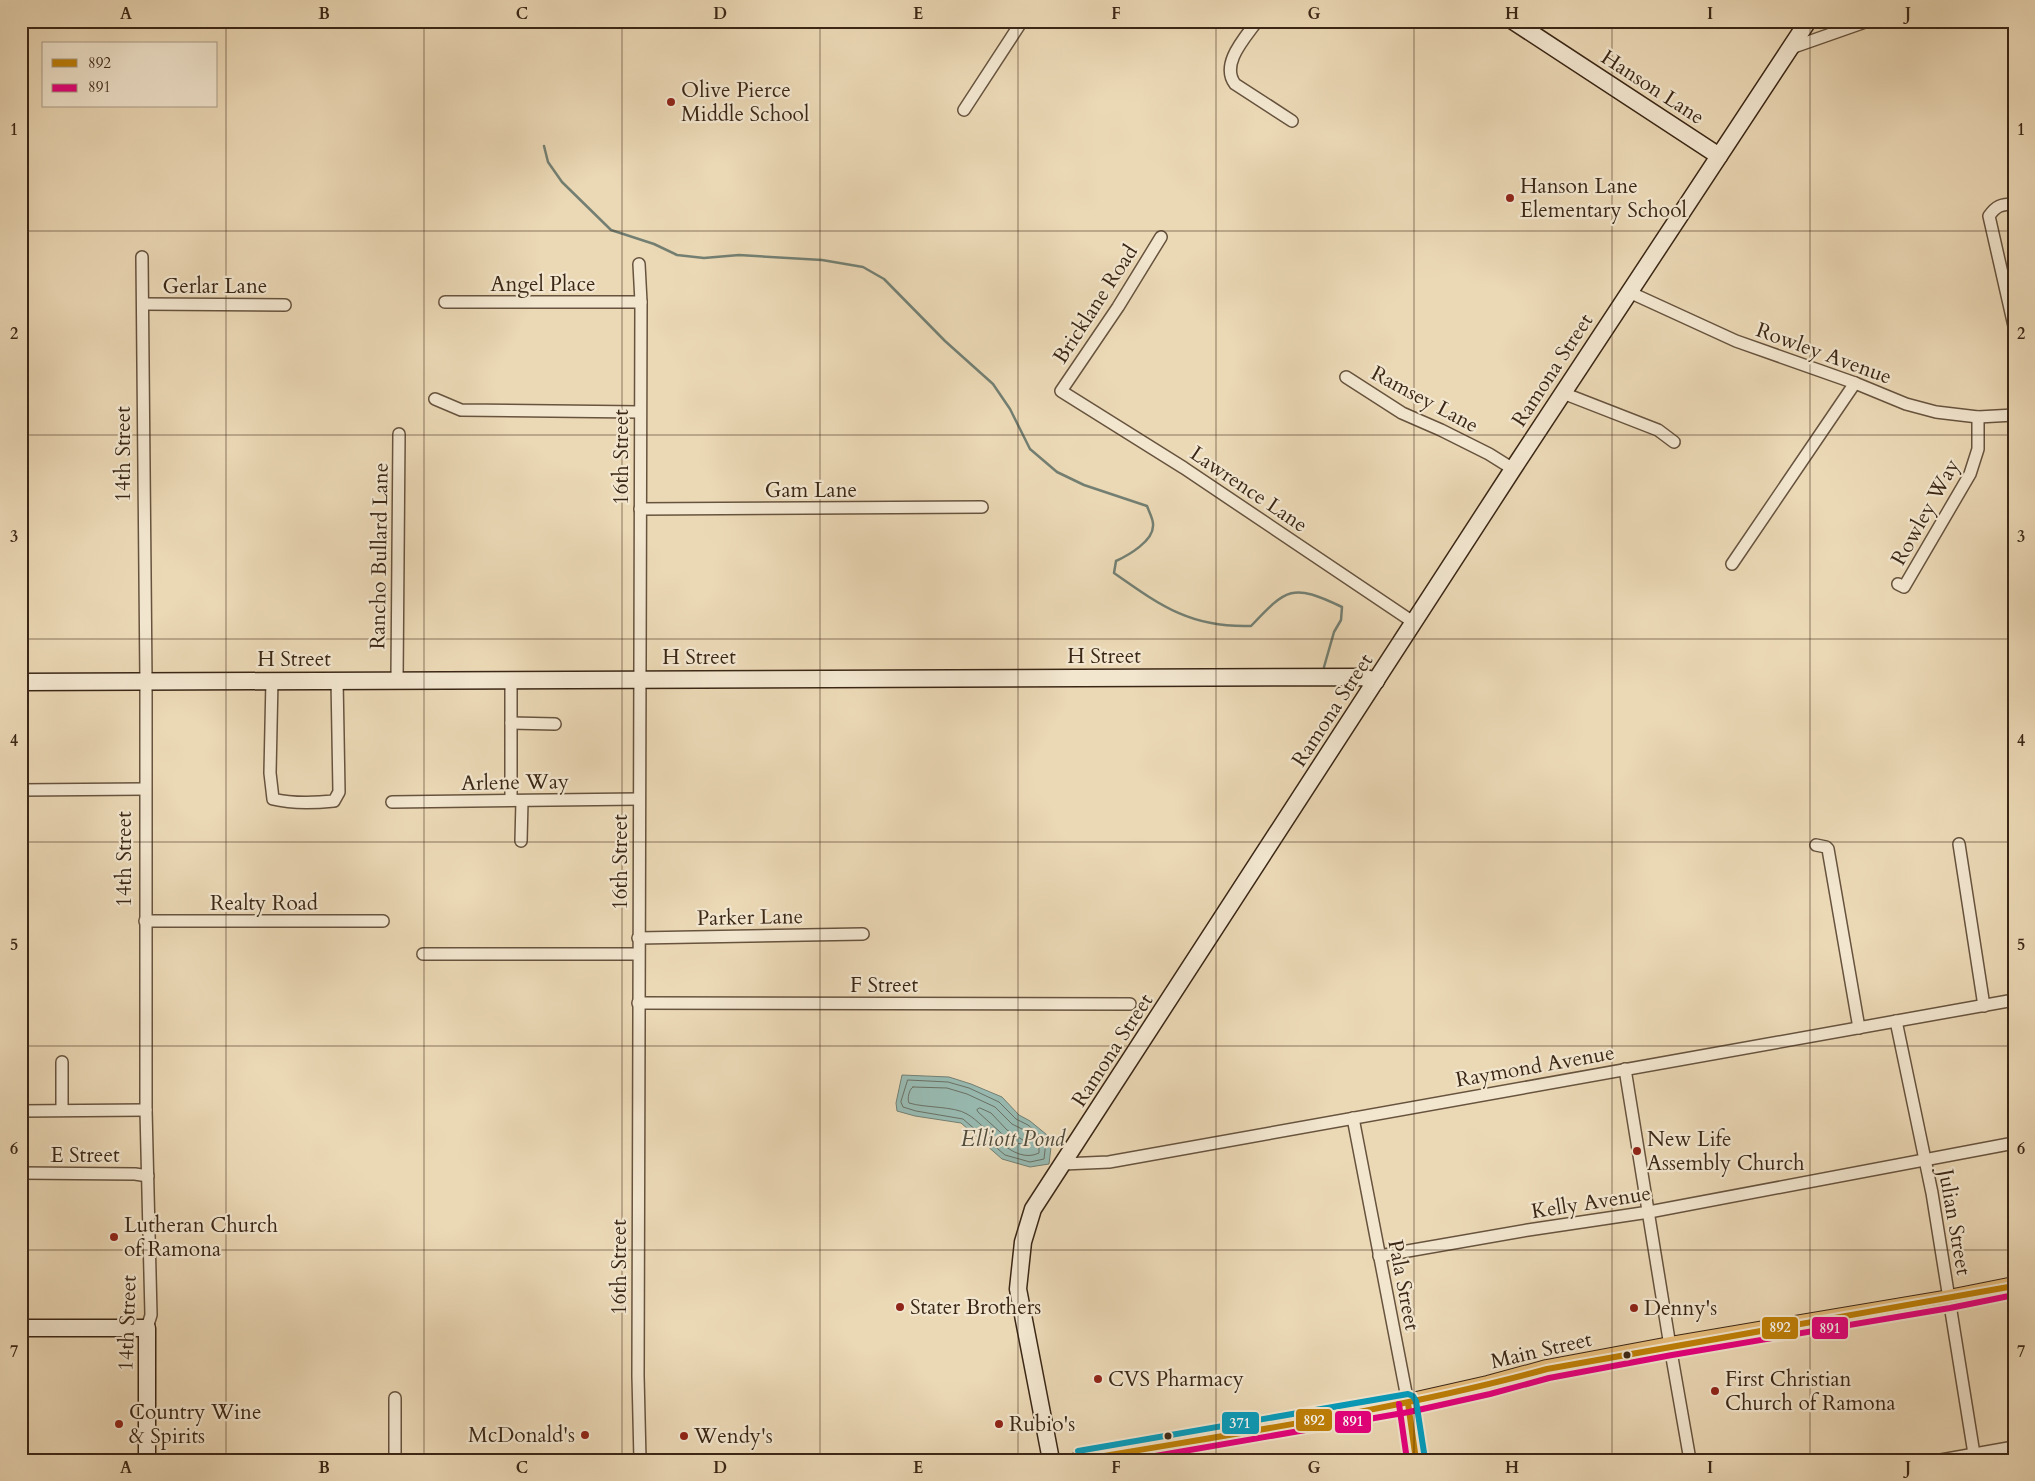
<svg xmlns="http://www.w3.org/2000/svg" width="2035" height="1481" font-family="Cardo,serif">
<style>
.water{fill:#98b9b0;stroke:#737f72}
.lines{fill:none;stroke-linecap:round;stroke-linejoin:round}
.shore{stroke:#6a7063;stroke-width:1}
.stream{stroke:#737f72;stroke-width:2.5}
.street-casing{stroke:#67533e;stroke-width:14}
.secondary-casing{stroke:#3b2716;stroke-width:19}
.primary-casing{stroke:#3b2716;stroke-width:20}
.street{stroke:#f2e6cf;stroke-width:11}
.secondary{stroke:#f2e6cf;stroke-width:16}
.primary{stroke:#e6bc7a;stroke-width:18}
.bus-1-casing{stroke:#f2e6cf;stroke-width:10}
.bus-2-casing{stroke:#f2e6cf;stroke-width:10}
.bus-3-casing{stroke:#f2e6cf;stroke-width:10}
.bus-1{stroke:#bf8007;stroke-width:6}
.bus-2{stroke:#e5007d;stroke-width:6}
.bus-3{stroke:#069cbc;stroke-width:6}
.grid{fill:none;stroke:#3b2716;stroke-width:1;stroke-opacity:0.55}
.poi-dot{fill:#8f2418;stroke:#f2e6cf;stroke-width:2}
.bus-dot{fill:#3b2716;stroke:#f2e6cf;stroke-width:2}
.labels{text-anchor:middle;stroke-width:4.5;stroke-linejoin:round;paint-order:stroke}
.street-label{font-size:21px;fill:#3b2716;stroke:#f2e6cf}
.poi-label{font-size:21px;fill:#3b2716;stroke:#f2e6cf;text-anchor:start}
.water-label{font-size:22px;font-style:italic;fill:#524c3c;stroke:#f2e6cf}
.line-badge{stroke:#f2e6cf;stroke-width:2}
.badge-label{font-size:14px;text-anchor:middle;font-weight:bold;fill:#fff}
.neatline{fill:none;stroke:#3b2716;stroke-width:2}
.grid-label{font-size:16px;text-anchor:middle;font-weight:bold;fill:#3b2716}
</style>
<rect width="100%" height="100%" fill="#ebd8b5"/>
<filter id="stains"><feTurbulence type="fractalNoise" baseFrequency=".004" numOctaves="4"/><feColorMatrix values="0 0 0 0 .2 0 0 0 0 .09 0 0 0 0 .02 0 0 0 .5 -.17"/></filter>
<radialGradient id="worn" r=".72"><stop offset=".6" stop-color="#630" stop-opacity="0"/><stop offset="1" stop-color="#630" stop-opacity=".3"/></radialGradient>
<!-- water -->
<path class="water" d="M902,1075L949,1077L971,1084L1002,1097L1019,1115L1030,1121L1052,1139L1049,1164L1030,1167L1002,1159L961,1123L915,1116L897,1111L896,1103Z"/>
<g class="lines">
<!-- shore -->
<g class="shore">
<path d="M908,1080L948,1082L969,1088L999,1102L1016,1119L1028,1125L1046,1141L1044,1159L1030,1162L1005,1155L963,1119L916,1111L903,1107L901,1102Z"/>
<path d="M913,1087L947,1088L967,1094L995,1107L1012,1124L1024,1130L1039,1143V1153C1012,1166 987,1125 967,1114C954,1106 925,1108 909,1103C907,1099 909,1089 913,1087Z"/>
<path d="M980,1108L991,1113L1007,1130L1026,1142L1027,1145L1011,1142L978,1112L977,1110Z"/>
</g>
<!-- stream -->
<path class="stream" d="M544,146L548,162L562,182L611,230L654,244L677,255L704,258L739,255L822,260L863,267L884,279L945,341L993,384L1010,409L1030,449L1057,472L1084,485L1147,506C1149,512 1154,520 1153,526C1153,541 1129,555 1116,561L1114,573C1161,606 1191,628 1251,626C1287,588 1292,583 1342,607L1341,620L1334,632L1324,667"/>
<!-- street casing -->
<g class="street-casing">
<g id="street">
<path d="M1257,21C1245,38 1220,64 1235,84L1292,121"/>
<path d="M1791,48L1868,21"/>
<path d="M964,110L1022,21"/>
<path d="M2014,204C2001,204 1996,206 1989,216L2014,326"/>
<path d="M1161,237L1118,307L1061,391L1184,468L1413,622"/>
<path d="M142,257L146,681V1110L151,1315L147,1328"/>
<path d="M639,264L641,302L638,1376L640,1460"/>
<path d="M1629,292L1736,341L1855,383L1906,404L1936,412L1978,417L2014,415"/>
<path d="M445,302H641"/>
<path d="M144,304L285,305"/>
<path d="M1346,377L1402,413L1441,430L1489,454L1513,469"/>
<path d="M1563,393L1658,430L1674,442"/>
<path d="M435,399L461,410L640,412"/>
<path d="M640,509L982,507"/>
<path d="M1732,564L1855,383"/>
<path d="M1898,584L1904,587L1970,474L1978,449V417"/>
<path d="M397,679L399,434"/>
<path d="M272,680L270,773L273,799C293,804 314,803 334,801L339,792L337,679"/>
<path d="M511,723L555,724"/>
<path d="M21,790L145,789"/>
<path d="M511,800V679"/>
<path d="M392,802L639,799"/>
<path d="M521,841L522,801"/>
<path d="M1959,844L1984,1006"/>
<path d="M1816,845L1826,847L1828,849L1859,1028"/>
<path d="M145,921H383"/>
<path d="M638,938L863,934"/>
<path d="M423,954H638"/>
<path d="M638,1003L1130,1004"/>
<path d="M1896,1021L1932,1193L1975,1460"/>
<path d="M62,1062V1110"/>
<path d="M1625,1069L1670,1346L1690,1460"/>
<path d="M21,1111L146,1110"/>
<path d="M1353,1118L1408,1403L1416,1460"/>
<path d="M1063,1164L1109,1162L2014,1000"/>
<path d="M21,1173L135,1174L148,1176"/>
<path d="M1379,1256L1528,1230L1649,1212L2014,1143"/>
<path d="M395,1460V1398"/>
<path d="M1941,1460L2014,1447"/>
</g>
</g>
<!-- secondary casing -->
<g class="secondary-casing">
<g id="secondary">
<path d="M1513,21L1719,156"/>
<path d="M21,682L1362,677L1376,681"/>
<path d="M21,1328H147V1460"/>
<path d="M1051,1460L1018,1289L1023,1242L1033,1209L1513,469L1808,21"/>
</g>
</g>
<!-- primary casing -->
<g class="primary-casing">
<path id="primary" d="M1079,1460L1408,1403L1488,1385L1547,1369L1670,1346L1949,1299L2014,1286"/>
</g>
<!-- street -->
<use href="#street" class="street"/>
<!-- secondary -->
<use href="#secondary" class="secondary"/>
<!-- primary -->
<use href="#primary" class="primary"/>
<!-- bus-1 casing -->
<g class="bus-1-casing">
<g id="bus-1">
<path d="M1408,1403L1416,1460"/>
<path d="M1080,1460C1237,1433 1394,1411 1547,1369L2014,1286"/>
</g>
</g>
<!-- bus-2 casing -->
<g class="bus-2-casing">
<g id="bus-2">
<path d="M1399,1404L1407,1460"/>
<path d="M1132,1460L1409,1412L1490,1394L1549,1378L1672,1355L1950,1308L2014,1295"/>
</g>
</g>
<!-- bus-3 casing -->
<g class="bus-3-casing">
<path id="bus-3" d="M1078,1451L1408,1394L1413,1396L1416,1401L1425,1459"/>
</g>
<!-- bus-1 -->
<use href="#bus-1" class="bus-1"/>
<!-- bus-2 -->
<use href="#bus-2" class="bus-2"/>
<!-- bus-3 -->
<use href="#bus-3" class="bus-3"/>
</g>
<!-- grid -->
<path class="grid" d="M226,21V1460M424,21V1460M622,21V1460M820,21V1460M1018,21V1460M1216,21V1460M1414,21V1460M1612,21V1460M1810,21V1460M21,231H2014M21,435H2014M21,639H2014M21,842H2014M21,1046H2014M21,1250H2014"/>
<!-- markers -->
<g class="poi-dot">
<circle cx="671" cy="102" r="5"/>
<circle cx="1510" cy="198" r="5"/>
<circle cx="1637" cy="1151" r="5"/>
<circle cx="114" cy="1237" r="5"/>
<circle cx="900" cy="1307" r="5"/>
<circle cx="1634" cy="1308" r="5"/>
<circle cx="1098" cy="1379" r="5"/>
<circle cx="1715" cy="1391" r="5"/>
<circle cx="119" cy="1424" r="5"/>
<circle cx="999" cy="1424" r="5"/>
<circle cx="585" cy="1435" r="5"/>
<circle cx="684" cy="1436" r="5"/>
</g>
<g class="bus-dot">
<circle cx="1627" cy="1355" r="4.5"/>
<circle cx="1168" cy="1436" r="4.5"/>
</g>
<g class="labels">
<!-- street labels -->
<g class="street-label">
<text transform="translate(1653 87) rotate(33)" y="7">Hanson Lane</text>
<text x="543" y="291">Angel Place</text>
<text x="215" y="293">Gerlar Lane</text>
<text transform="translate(1095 304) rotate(-57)" y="7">Bricklane Road</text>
<text transform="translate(1824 353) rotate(20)" y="7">Rowley Avenue</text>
<text transform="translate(1552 370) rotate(-57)" y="7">Ramona Street</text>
<text transform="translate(1425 399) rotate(28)" y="7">Ramsey Lane</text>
<text transform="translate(123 454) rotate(-90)" y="7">14th Street</text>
<text transform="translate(621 457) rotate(-90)" y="7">16th Street</text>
<text transform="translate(1249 489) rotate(34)" y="7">Lawrence Lane</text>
<text x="811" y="497">Gam Lane</text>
<text transform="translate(1925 512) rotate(-61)" y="7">Rowley Way</text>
<text transform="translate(379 556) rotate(-89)" y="7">Rancho Bullard Lane</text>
<text x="1104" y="663">H Street</text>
<text x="699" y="664">H Street</text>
<text x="294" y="666">H Street</text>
<text transform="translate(1332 710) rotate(-57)" y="7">Ramona Street</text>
<text transform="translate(515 782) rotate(-1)" y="7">Arlene Way</text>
<text transform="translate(124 859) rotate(-90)" y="7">14th Street</text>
<text transform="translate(620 862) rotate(-90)" y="7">16th Street</text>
<text x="264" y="910">Realty Road</text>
<text transform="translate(750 917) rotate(-1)" y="7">Parker Lane</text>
<text x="884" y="992">F Street</text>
<text transform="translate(1112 1050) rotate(-57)" y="7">Ramona Street</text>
<text transform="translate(1535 1066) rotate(-10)" y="7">Raymond Avenue</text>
<text x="85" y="1162">E Street</text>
<text transform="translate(1591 1202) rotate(-9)" y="7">Kelly Avenue</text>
<text transform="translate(1955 1222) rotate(80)" y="7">Julian Street</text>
<text transform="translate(619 1267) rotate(-90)" y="7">16th Street</text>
<text transform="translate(1404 1285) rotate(79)" y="7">Pala Street</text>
<text transform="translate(127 1323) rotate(-88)" y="7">14th Street</text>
<text transform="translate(1541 1350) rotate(-13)" y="7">Main Street</text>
</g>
<!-- poi labels -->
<g class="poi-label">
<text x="681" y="97">Olive Pierce<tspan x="681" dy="24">Middle School</tspan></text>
<text x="1520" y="193">Hanson Lane<tspan x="1520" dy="24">Elementary School</tspan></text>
<text x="1647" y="1146">New Life<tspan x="1647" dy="24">Assembly Church</tspan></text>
<text x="124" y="1232">Lutheran Church<tspan x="124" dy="24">of Ramona</tspan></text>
<text x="910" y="1314">Stater Brothers</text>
<text x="1644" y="1315">Denny's</text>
<text x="1108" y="1386">CVS Pharmacy</text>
<text x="1725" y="1386">First Christian<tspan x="1725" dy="24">Church of Ramona</tspan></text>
<text x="129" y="1419">Country Wine<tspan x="129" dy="24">&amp; Spirits</tspan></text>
<text x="1009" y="1431">Rubio's</text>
<text x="575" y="1442" text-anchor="end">McDonald's</text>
<text x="694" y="1443">Wendy's</text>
</g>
<!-- water labels -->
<g class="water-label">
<text x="1013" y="1146">Elliott Pond</text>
</g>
</g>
<g class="line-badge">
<rect x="1761" y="1316" width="38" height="24" rx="5" fill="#bf8007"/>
<rect x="1811" y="1316" width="38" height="24" rx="5" fill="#e5007d"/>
<rect x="1295" y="1408" width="38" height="24" rx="5" fill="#bf8007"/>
<rect x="1334" y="1410" width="38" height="24" rx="5" fill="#e5007d"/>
<rect x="1221" y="1411" width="39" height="24" rx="5" fill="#069cbc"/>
</g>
<g class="badge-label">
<text x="1780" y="1332">892</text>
<text x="1830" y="1333">891</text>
<text x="1314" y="1425">892</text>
<text x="1353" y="1426">891</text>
<text x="1240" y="1428">371</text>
</g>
<!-- margin -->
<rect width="2035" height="1481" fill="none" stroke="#ebd8b5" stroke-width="55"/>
<!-- legend -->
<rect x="42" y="42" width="175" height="65" fill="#f2e6cf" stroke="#a99a85"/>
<rect x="52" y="59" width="25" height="8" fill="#bf8007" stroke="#a99a85"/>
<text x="88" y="68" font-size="15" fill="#3b2716">892</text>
<rect x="52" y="84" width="25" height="8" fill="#e5007d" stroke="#a99a85"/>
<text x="88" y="92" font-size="15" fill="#3b2716">891</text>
<rect x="28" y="28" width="1980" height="1426" class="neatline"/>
<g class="grid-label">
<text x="126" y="19">A</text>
<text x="324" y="19">B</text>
<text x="522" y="19">C</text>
<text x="720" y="19">D</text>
<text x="918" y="19">E</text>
<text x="1116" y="19">F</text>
<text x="1314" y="19">G</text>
<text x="1512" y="19">H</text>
<text x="1710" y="19">I</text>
<text x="1908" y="19">J</text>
<text x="14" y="135">1</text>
<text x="2021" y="135">1</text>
<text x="14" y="339">2</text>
<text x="2021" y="339">2</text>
<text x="14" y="542">3</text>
<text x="2021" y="542">3</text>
<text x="14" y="746">4</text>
<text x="2021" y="746">4</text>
<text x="14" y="950">5</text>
<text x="2021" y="950">5</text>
<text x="14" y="1154">6</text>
<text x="2021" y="1154">6</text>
<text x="14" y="1357">7</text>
<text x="2021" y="1357">7</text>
<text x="126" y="1473">A</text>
<text x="324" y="1473">B</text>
<text x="522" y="1473">C</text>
<text x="720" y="1473">D</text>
<text x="918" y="1473">E</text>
<text x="1116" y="1473">F</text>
<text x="1314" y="1473">G</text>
<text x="1512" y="1473">H</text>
<text x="1710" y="1473">I</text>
<text x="1908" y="1473">J</text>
</g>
<rect width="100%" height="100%" filter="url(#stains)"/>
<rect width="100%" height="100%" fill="url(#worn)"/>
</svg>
